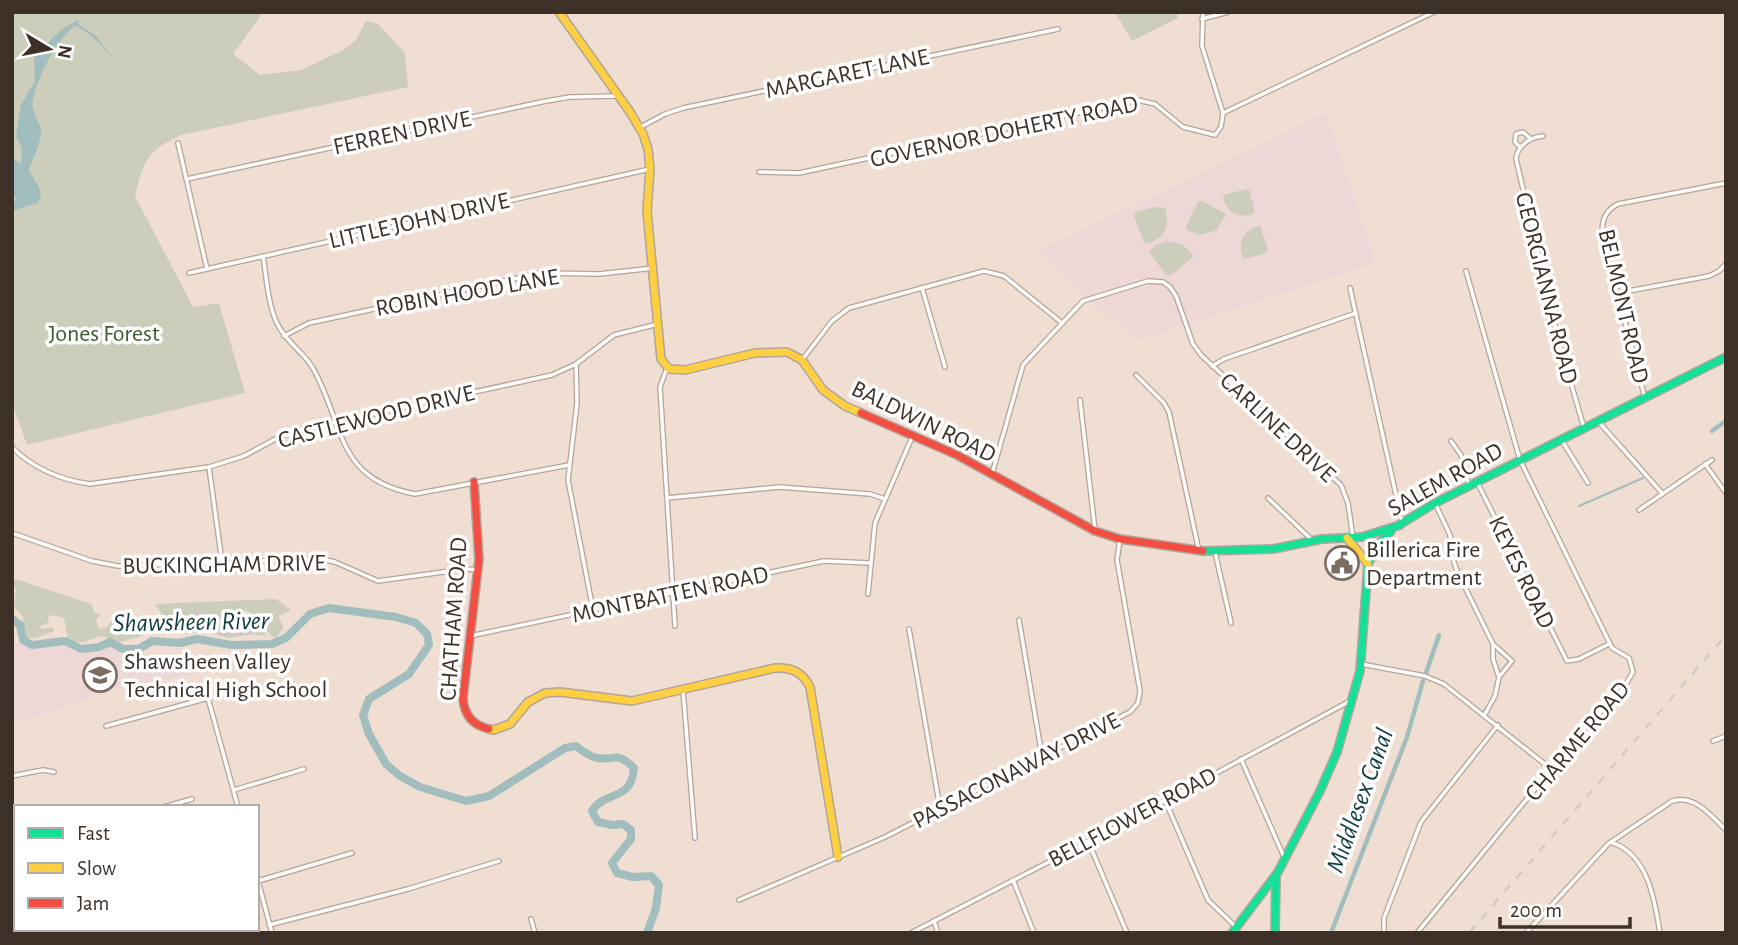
<svg xmlns="http://www.w3.org/2000/svg" width="1738" height="945" font-family="'Alegreya Sans',sans-serif">
<style>
.education{fill:#edd7d7}
.green{fill:#cccebb}
.water{fill:#a2bdbd}
.lines{fill:none;stroke-linecap:round;stroke-linejoin:round}
.stream{stroke:#a2bdbd;stroke-width:2}
.canal{stroke:#a2bdbd;stroke-width:4.5}
.river{stroke:#a2bdbd;stroke-width:8}
.street-casing{stroke:#b2a59b;stroke-width:6}
.fast-casing{stroke:#b2a59b;stroke-width:10}
.slow-casing{stroke:#b2a59b;stroke-width:10}
.jam-casing{stroke:#b2a59b;stroke-width:10}
.street{stroke:#fdfaf8;stroke-width:3.5}
.fast{stroke:#16e098;stroke-width:7}
.slow{stroke:#ffcf43;stroke-width:7}
.jam{stroke:#f24e42;stroke-width:7}
.rail{stroke:#cec9c5;stroke-width:2;stroke-dasharray:9 9;stroke-linecap:butt}
.labels{text-anchor:middle;stroke-width:7;stroke-linejoin:round;paint-order:stroke}
.street-label{font-size:24px;fill:#3d3027;stroke:#fff}
.park-label{font-size:24px;fill:#3c5c2e;stroke:#fff}
.poi-label{font-size:24px;fill:#3d3027;stroke:#fff;text-anchor:start}
.water-label{font-size:26px;font-style:italic;fill:#0f3d41;stroke:#fff}
</style>
<rect width="100%" height="100%" fill="#f0ded2"/>
<!-- education -->
<g class="education">
<path d="M1326,113L1376,263L1135,341L1038,251Z"/>
<path d="M55,636L59,639L57,645L64,647H109L137,654L175,657L183,655L193,645L197,648L190,652L192,658L212,659L239,666L136,684L104,693L12,724V641L29,646Z"/>
</g>
<!-- green -->
<g class="green">
<path d="M12,12H266L262,14L233,54L260,75L301,70L343,50L356,40L366,21L378,24L405,53L408,87L181,135C146,151 144,161 135,196L193,307L219,303L245,393L27,445L12,403Z"/>
<path d="M1115,12H1177L1178,18L1132,41Z"/>
<path d="M1247,189L1250,191L1255,213C1239,220 1225,212 1223,195Z"/>
<path d="M1202,201L1226,214L1217,230L1200,235L1185,229L1198,202Z"/>
<path d="M1155,207L1165,208C1171,225 1164,240 1145,244L1134,216L1136,212Z"/>
<path d="M1260,226L1268,250L1266,253L1244,259C1236,244 1243,230 1260,226Z"/>
<path d="M1166,241L1182,244L1194,256L1171,275H1166L1149,252L1156,245Z"/>
<path d="M12,578L91,604L95,613L101,614L96,620L99,629L106,628L114,619L115,627L118,629L119,616L128,628L137,625L144,630V635L121,642L100,636L84,642L73,643L68,639L64,618L52,615L48,617L49,622L39,627L43,629L53,627L54,631L36,638H26L23,634V616L14,607L16,590Z"/>
<path d="M276,599L291,610L279,616L283,628L278,636L274,638L265,629L269,624L263,618L244,610V616L262,626L266,636L252,634L229,638L208,632L185,634L179,626L166,620L155,604Z"/>
</g>
<!-- water -->
<path class="water" d="M77,20L79,21L78,24L95,35L112,57L92,36L77,26C61,29 28,93 33,109C35,119 42,124 41,135C40,142 32,162 29,171L39,187L41,197L37,203L12,211L16,198L12,194V158L21,164L22,149L16,135L21,105L35,81L34,56L61,30Z"/>
<g class="lines">
<!-- stream -->
<path class="stream" d="M1579,506L1643,478"/>
<!-- canal -->
<g class="canal">
<path d="M1712,431L1726,421"/>
<path d="M1426,673L1439,635"/>
<path d="M1331,933L1407,737L1423,681"/>
</g>
<!-- river -->
<path class="river" d="M12,619L20,625L23,640L32,645L65,641L81,649L99,647L110,642L123,649H139L152,641L180,643L197,639L231,645L272,644L286,638L310,614L329,608L396,617L416,623L427,634L429,645L409,674L369,699L363,715L369,734L386,764L400,776L420,787L466,801L489,796L565,748L576,746C582,751 589,756 597,758C617,761 615,750 634,768C631,803 606,789 592,811L598,822L612,825L623,824L631,830V839L612,863L617,873L633,877L651,876L659,885L656,908L647,933"/>
<!-- street casing -->
<g class="street-casing">
<g id="street">
<path d="M1202,19L1228,12"/>
<path d="M1223,113L1434,12"/>
<path d="M639,128L665,114L683,108L1058,29"/>
<path d="M1543,136C1530,137 1517,146 1516,159L1558,338L1584,428"/>
<path d="M178,143L207,269"/>
<path d="M1520,147L1515,142L1516,134L1523,132L1531,139"/>
<path d="M759,172L799,173L1138,100L1155,104L1183,127L1215,135L1221,127L1223,113L1202,46L1203,12"/>
<path d="M187,179L541,102L570,97L617,96"/>
<path d="M263,256C267,280 268,314 283,333C292,346 306,355 314,370C345,427 336,479 415,494L569,465"/>
<path d="M189,273L650,169"/>
<path d="M922,288L945,367"/>
<path d="M1350,288L1402,522"/>
<path d="M1618,293L1709,276L1719,271L1726,264"/>
<path d="M284,336L309,323L541,273L599,274L654,268"/>
<path d="M802,360L832,321L849,308L984,271L1004,276L1062,323"/>
<path d="M576,364L577,403L568,480L593,610"/>
<path d="M1212,366L1224,359L1356,313"/>
<path d="M667,368L660,387L675,626"/>
<path d="M1136,375L1164,403L1169,412L1199,551"/>
<path d="M1645,398L1604,242C1600,226 1602,212 1618,204L1726,183"/>
<path d="M1080,400L1095,530"/>
<path d="M1598,421L1662,493"/>
<path d="M1561,439L1588,483"/>
<path d="M1451,441L1461,455L1469,486"/>
<path d="M12,447C32,468 61,480 90,484L209,467L244,456L279,437L300,430L552,375L576,364L614,335L658,324"/>
<path d="M1705,464L1726,493"/>
<path d="M209,467L222,562"/>
<path d="M992,474L1023,365L1083,301L1148,281L1163,282L1170,287L1176,296L1193,344L1201,355L1341,485L1348,503L1353,538"/>
<path d="M1477,482L1567,661L1579,659L1609,644"/>
<path d="M667,498L779,487L870,494L885,499"/>
<path d="M1268,498L1312,540"/>
<path d="M1435,503L1450,535L1452,556L1457,571L1493,644"/>
<path d="M1639,510L1712,460"/>
<path d="M12,533L92,561L118,566L322,559L335,562L378,581L465,569L478,570"/>
<path d="M1215,552L1231,623"/>
<path d="M868,594L875,523L913,435"/>
<path d="M1019,620L1042,756"/>
<path d="M909,629L940,808"/>
<path d="M470,636L824,561L870,563"/>
<path d="M1493,644L1512,661L1499,677L1493,659Z"/>
<path d="M1361,664L1425,676L1444,684L1551,769"/>
<path d="M683,690L695,838"/>
<path d="M1485,714L1495,696L1499,677"/>
<path d="M106,726L208,698L238,807"/>
<path d="M1713,741L1726,736"/>
<path d="M1241,759L1284,857"/>
<path d="M12,776L43,770L54,772"/>
<path d="M234,790L304,769"/>
<path d="M1165,800L1208,900L1236,927"/>
<path d="M164,807L192,799"/>
<path d="M1088,841L1127,933"/>
<path d="M1613,843C1648,855 1655,901 1660,933"/>
<path d="M1013,880L1034,933"/>
<path d="M258,881L352,853"/>
<path d="M258,881L272,933"/>
<path d="M739,900L885,837L1130,712L1138,703L1140,691L1117,560L1120,539"/>
<path d="M531,919L535,933"/>
<path d="M934,921L938,933"/>
<path d="M269,925L408,889L499,861"/>
<path d="M911,933L1103,834L1352,700"/>
<path d="M1384,933V918L1421,822L1498,725"/>
<path d="M1417,933L1585,728L1623,689L1633,672L1629,658L1612,648L1520,460L1466,271"/>
<path d="M1526,933L1608,844L1672,801C1695,794 1711,816 1726,830"/>
</g>
</g>
<!-- fast casing -->
<g class="fast-casing">
<g id="fast">
<path d="M1399,525L1435,503L1726,357"/>
<path d="M1203,551L1273,549L1322,539L1362,537L1400,525"/>
<path d="M1232,933L1278,872L1320,791L1337,752L1360,671L1368,564L1378,545L1391,531"/>
<path d="M1275,933L1276,877"/>
</g>
</g>
<!-- slow casing -->
<g class="slow-casing">
<g id="slow">
<path d="M559,12L630,112L643,134L648,149L650,169L647,211L661,359L669,369L685,370L755,353L787,352L802,360L823,390L845,406L861,413"/>
<path d="M1347,538L1368,564"/>
<path d="M489,729L494,730L510,724L528,702L545,693L560,692L632,701L775,668C792,667 802,672 810,687L838,857"/>
<path d="M12,825L16,828"/>
</g>
</g>
<!-- jam casing -->
<g class="jam-casing">
<g id="jam">
<path d="M861,413L957,455L1095,531L1120,539L1203,551"/>
<path d="M474,482L479,559L463,698C464,714 472,725 489,729"/>
<path d="M120,929L123,933"/>
</g>
</g>
<!-- street -->
<use href="#street" class="street"/>
<!-- fast -->
<use href="#fast" class="fast"/>
<!-- slow -->
<use href="#slow" class="slow"/>
<!-- jam -->
<use href="#jam" class="jam"/>
<!-- rail -->
<path class="rail" d="M1469,933L1726,635"/>
</g>
<!-- icons -->
<defs>
<g id="civic-ring" transform="scale(1.75)"><circle r="9.5" fill="#fff" stroke="#7c6d63" stroke-width="1.5"/><path d="M-.6-6.5H3V-4.5H.6V-3L4-1V1h2V6H-6V1h2V-1L-.6-3ZM-1.2 2.5V6h2.4V2.5Z" fill="#7c6d63"/></g>
<g id="school-ring" transform="scale(1.75)"><circle r="9.5" fill="#fff" stroke="#7c6d63" stroke-width="1.5"/><path d="M0-5L7-2L0 1L-7-2ZM-4 1L0 2.5L4 1V4Q0 6-4 4Z" fill="#7c6d63"/></g>
</defs>
<g fill-rule="evenodd">
<use href="#civic-ring" x="1342" y="563"/>
<use href="#school-ring" x="100" y="675"/>
</g>
<g class="labels">
<!-- street labels -->
<g class="street-label">
<text transform="translate(847 73) rotate(-12)" y="8">MARGARET LANE</text>
<text transform="translate(1004 131) rotate(-12)" y="8">GOVERNOR DOHERTY ROAD</text>
<text transform="translate(402 132) rotate(-12)" y="8">FERREN DRIVE</text>
<text transform="translate(419 220) rotate(-13)" y="8">LITTLE JOHN DRIVE</text>
<text transform="translate(1547 288) rotate(76)" y="8">GEORGIANNA ROAD</text>
<text transform="translate(467 292) rotate(-10)" y="8">ROBIN HOOD LANE</text>
<text transform="translate(1624 306) rotate(77)" y="8">BELMONT ROAD</text>
<text transform="translate(376 416) rotate(-14)" y="8">CASTLEWOOD DRIVE</text>
<text transform="translate(924 421) rotate(26)" y="8">BALDWIN ROAD</text>
<text transform="translate(1278 427) rotate(43)" y="8">CARLINE DRIVE</text>
<text transform="translate(1445 479) rotate(-29)" y="8">SALEM ROAD</text>
<text transform="translate(224 564) rotate(-1)" y="8">BUCKINGHAM DRIVE</text>
<text transform="translate(1522 572) rotate(64)" y="8">KEYES ROAD</text>
<text transform="translate(670 594) rotate(-12)" y="8">MONTBATTEN ROAD</text>
<text transform="translate(453 619) rotate(-86)" y="8">CHATHAM ROAD</text>
<text transform="translate(1577 741) rotate(-50)" y="8">CHARME ROAD</text>
<text transform="translate(1016 770) rotate(-27)" y="8">PASSACONAWAY DRIVE</text>
<text transform="translate(1132 817) rotate(-28)" y="8">BELLFLOWER ROAD</text>
</g>
<!-- park labels -->
<g class="park-label">
<text x="104" y="341">Jones Forest</text>
</g>
<!-- poi labels -->
<g class="poi-label">
<text x="1366" y="557">Billerica Fire<tspan x="1366" dy="28">Department</tspan></text>
<text x="124" y="669">Shawsheen Valley<tspan x="124" dy="28">Technical High School</tspan></text>
</g>
<!-- water labels -->
<g class="water-label">
<text transform="translate(191 621) rotate(-1)" y="9">Shawsheen River</text>
<text transform="translate(1359 800) rotate(-70)" y="9">Middlesex Canal</text>
</g>
</g>
<!-- border -->
<rect width="1738" height="945" fill="none" stroke="#3d3027" stroke-width="28"/>
<!-- legend -->
<rect x="14" y="805" width="245" height="126" fill="#ffffff" stroke="#b1aca9" stroke-width="2"/>
<rect x="28" y="828" width="35" height="10" fill="#16e098" stroke="#b1aca9" stroke-width="2"/>
<text x="77" y="840" font-size="21" fill="#3d3027">Fast</text>
<rect x="28" y="863" width="35" height="10" fill="#ffcf43" stroke="#b1aca9" stroke-width="2"/>
<text x="77" y="875" font-size="21" fill="#3d3027">Slow</text>
<rect x="28" y="898" width="35" height="10" fill="#f24e42" stroke="#b1aca9" stroke-width="2"/>
<text x="77" y="910" font-size="21" fill="#3d3027">Jam</text>
<!-- north arrow -->
<g transform="translate(49 49) rotate(100)" stroke="#ffffff" stroke-width="5" paint-order="stroke">
<path d="M0-5L12 26L0 18L-12 26Z" fill="#3d3027"/>
<text y="-10" font-size="19" font-weight="bold" text-anchor="middle" fill="#3d3027">N</text>
</g>
<!-- scale -->
<path d="M1500 917v10h130v-10" fill="none" stroke="#3d3027" stroke-width="3.5"/>
<text x="1510" y="917" font-size="21" fill="#3d3027" stroke="#ffffff" stroke-width="5" paint-order="stroke">200 m</text>
</svg>
